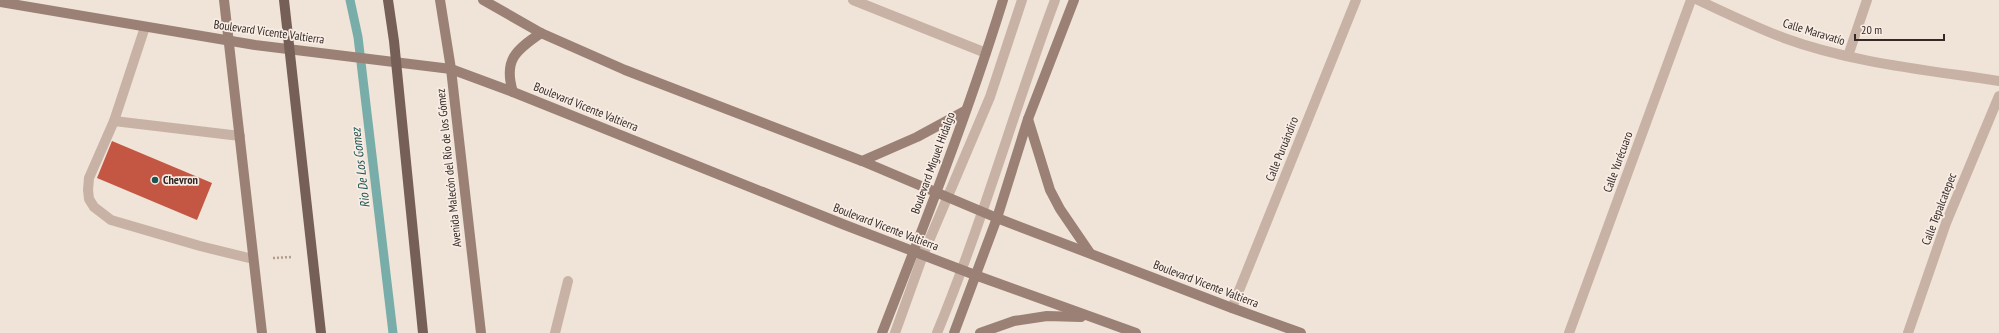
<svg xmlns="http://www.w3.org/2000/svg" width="1999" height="333" font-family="'PT Sans Narrow',sans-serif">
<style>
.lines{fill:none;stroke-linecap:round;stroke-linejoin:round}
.stream{stroke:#78adaa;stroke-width:9}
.building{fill:#c35743}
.path{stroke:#b49c8f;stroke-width:2.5;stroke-dasharray:2 2;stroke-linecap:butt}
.lane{stroke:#c8b2a5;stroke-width:10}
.street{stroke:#c8b2a5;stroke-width:10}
.secondary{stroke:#9b8076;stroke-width:10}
.primary{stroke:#755f57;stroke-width:10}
.poi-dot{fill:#1d5453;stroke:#f8ede4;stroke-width:1.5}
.labels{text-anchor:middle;stroke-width:3.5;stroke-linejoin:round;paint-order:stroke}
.street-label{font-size:12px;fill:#342926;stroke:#f8ede4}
.poi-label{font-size:12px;font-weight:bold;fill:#342926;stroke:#f8ede4;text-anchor:start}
.water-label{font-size:13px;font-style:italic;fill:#1d5453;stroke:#f8ede4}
</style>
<rect width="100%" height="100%" fill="#f0e3d8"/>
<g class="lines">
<!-- stream -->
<path class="stream" d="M350,0L358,37L393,333"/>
</g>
<!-- building -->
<path class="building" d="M112,141L212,183L197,220L97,178Z"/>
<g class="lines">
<!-- path -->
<path class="path" d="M273,258L292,257"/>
<!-- lane -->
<g class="lane">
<path d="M145,27L114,121L89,178L88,190L89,199L94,207L111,220L200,246L253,259"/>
<path d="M114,121L240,136"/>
<path d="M555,333L568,281"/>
<path d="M895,333L923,255L990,97L1022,0"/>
<path d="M937,333C982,224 1014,110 1055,0"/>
</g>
<!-- street -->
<g class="street">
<path d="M853,0L986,53"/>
<path d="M1698,0C1726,13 1755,27 1784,38C1852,63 1928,70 1999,81"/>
<path d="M1848,56L1867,0"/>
<path d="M1232,308L1356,0"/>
<path d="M1569,333L1691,0"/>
<path d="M1908,333L1946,223L1999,96"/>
</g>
<!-- secondary -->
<g class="secondary">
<path d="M224,0L262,333"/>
<path d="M440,0L451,69L481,333"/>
<path d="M483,0L541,33L625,70L862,161L997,218L1232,308L1301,333"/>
<path d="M0,2L255,45L451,69L513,92L845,225L975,275L1136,333"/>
<path d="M513,92C503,60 516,50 541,33"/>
<path d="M1028,119L1050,190L1060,209L1090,253"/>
<path d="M862,161L917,137L965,111"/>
<path d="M882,333C925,223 968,113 1003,0"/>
<path d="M954,333L997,218L1028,119L1074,0"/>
<path d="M980,333L1014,321L1047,316L1081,317"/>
</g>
<!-- primary -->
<g class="primary">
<path d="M284,0L321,333"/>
<path d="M388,0L394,41L423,333"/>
</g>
</g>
<!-- markers -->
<circle class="poi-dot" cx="155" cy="180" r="4"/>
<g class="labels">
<!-- street labels -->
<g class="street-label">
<text transform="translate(269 32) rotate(8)" y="4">Boulevard Vicente Valtierra</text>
<text transform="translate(1814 32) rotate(17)" y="4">Calle Maravatío</text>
<text transform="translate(586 107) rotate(22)" y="4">Boulevard Vicente Valtierra</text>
<text transform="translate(1282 149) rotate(-68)" y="4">Calle Puruándiro</text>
<text transform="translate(1618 162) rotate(-70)" y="4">Calle Yurécuaro</text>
<text transform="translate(933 163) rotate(-70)" y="4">Boulevard Miguel Hidalgo</text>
<text transform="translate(449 168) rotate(-96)" y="4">Avenida Malecón del Río de los Gómez</text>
<text transform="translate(1939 209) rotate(-69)" y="4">Calle Tepalcatepec</text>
<text transform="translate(886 227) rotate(21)" y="4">Boulevard Vicente Valtierra</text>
<text transform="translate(1206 284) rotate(21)" y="4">Boulevard Vicente Valtierra</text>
</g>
<!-- poi labels -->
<g class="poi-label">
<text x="163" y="184">Chevron</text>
</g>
<!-- water labels -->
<g class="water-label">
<text transform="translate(360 168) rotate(-97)" y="5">Rio De Los Gomez</text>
</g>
</g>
<!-- scale -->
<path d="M1855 34v6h89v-6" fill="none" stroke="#342926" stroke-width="2"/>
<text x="1861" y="34" font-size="12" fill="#342926" stroke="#f8ede4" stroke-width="3" paint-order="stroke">20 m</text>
</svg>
